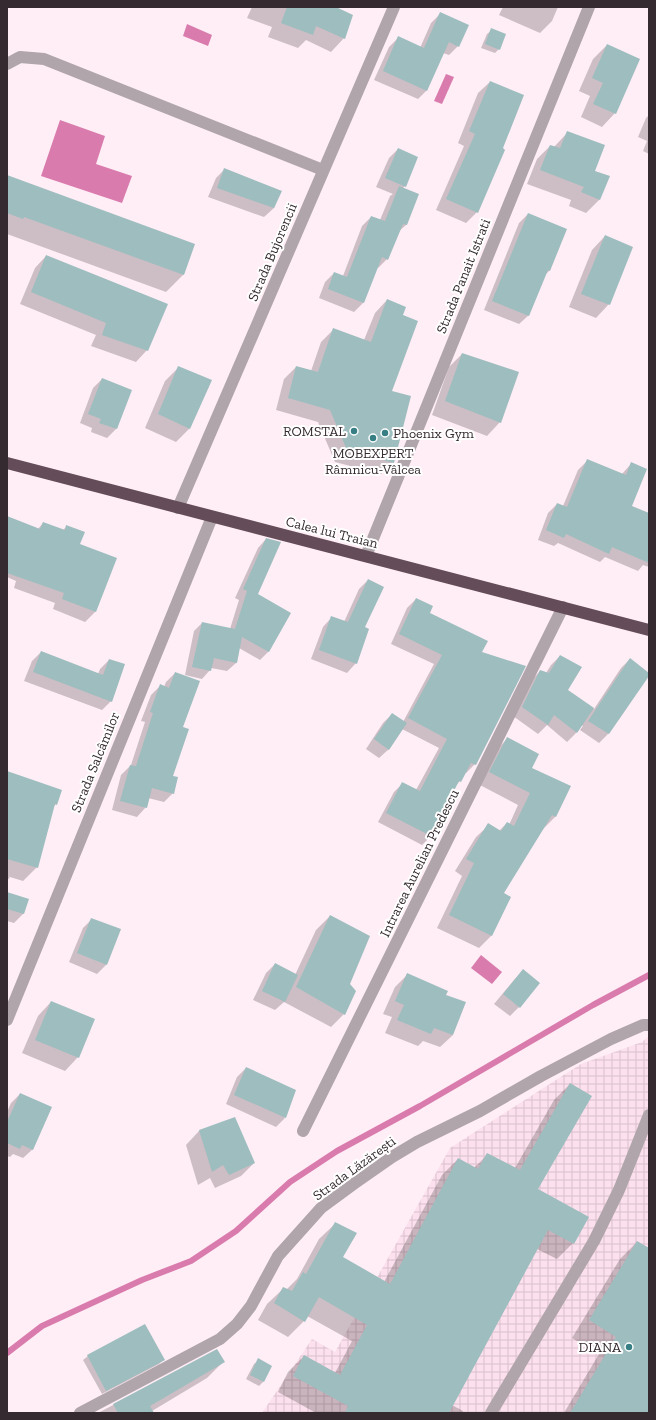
<svg xmlns="http://www.w3.org/2000/svg" width="656" height="1420" font-family="'Zilla Slab',serif">
<style>
.industrial{fill:url(#industrial-grid)}
.water{fill:#d97cad}
.shadow{fill:#0003}
.lines{fill:none;stroke-linecap:round;stroke-linejoin:round}
.stream{stroke:#d97cad;stroke-width:6}
.building{fill:#9dbdbf}
.minor{stroke:#b0a5aa;stroke-width:12}
.highway{stroke:#644d58;stroke-width:12}
.poi-dot{fill:#377f84;stroke:#fff;stroke-width:1.5}
.labels{text-anchor:middle;stroke-width:4;stroke-linejoin:round;paint-order:stroke}
.street-label{font-size:14px;fill:#342a2f;stroke:#fff}
.poi-label{font-size:14px;fill:#342a2f;stroke:#fff;text-anchor:end}
</style>
<defs>
<pattern id="industrial-grid" width="8" height="8" patternUnits="userSpaceOnUse"><rect width="8" height="8" fill="#fce0ed"/><path d="M0 4h8M4 0v8" fill="none" stroke="#d9c0cc"/></pattern>
</defs>
<rect width="100%" height="100%" fill="#ffeef6"/>
<!-- industrial -->
<path class="industrial" d="M649,1036V1413H262L312,1339L335,1352L450,1148L581,1064L642,1042Z"/>
<!-- water -->
<g class="water">
<path d="M187,24L212,35L208,46L183,36Z"/>
<path d="M446,74L454,77L442,104L434,101Z"/>
<path d="M60,120L105,136L96,164L132,176L122,203L41,176Z"/>
<path d="M481,955L502,972L492,984L471,968Z"/>
</g>
<!-- shadow -->
<g class="shadow">
<path d="M252,7H333L344,38L331,52L306,40L298,48L268,37L272,27L247,18Z"/>
<path d="M503,7H558L552,21L540,33L499,15Z"/>
<path d="M440,14L458,46L449,55L443,53L427,90L418,99L374,80L389,47L398,38L420,48L431,23Z"/>
<path d="M492,30L499,49L495,53L481,48L487,34Z"/>
<path d="M607,45L615,113L602,127L581,117L590,96L579,91L593,59Z"/>
<path d="M490,82L477,212L466,223L436,210L464,146L458,143L478,93Z"/>
<path d="M649,115V154L643,151L647,141L638,137L646,118Z"/>
<path d="M568,132L594,171L600,199L586,213L569,206L571,200L527,184L537,159L550,146L554,147Z"/>
<path d="M398,149L405,186L403,188L406,225L398,232L387,259L378,268H377L363,303L354,312L319,298L325,282L334,273L343,276L362,226L371,217L380,220L390,196L393,194L376,187L389,158Z"/>
<path d="M225,169L281,191L274,208L264,217L208,197L216,178Z"/>
<path d="M7,176L194,245L183,275L166,292L7,234Z"/>
<path d="M528,214L550,270L545,275L529,315L519,324L484,310L519,223Z"/>
<path d="M605,236L609,304L596,318L569,307L592,250Z"/>
<path d="M46,256L147,350L136,362L91,346L96,335L20,304L35,268Z"/>
<path d="M387,300L401,316L390,392L393,462L381,474L335,462L318,422L276,410L284,379L296,367L311,371L321,342L334,329L364,340L375,313Z"/>
<path d="M462,354L500,422L487,436L432,415L449,367Z"/>
<path d="M179,367L211,381L189,429L176,442L145,428L165,381Z"/>
<path d="M102,379L116,429L107,438L91,432L92,428L80,423L93,388Z"/>
<path d="M587,461L621,475L631,464V507L649,514V567L643,565L638,571L605,557L600,562L558,543L554,546L538,540L548,513L557,504L563,506L578,470Z"/>
<path d="M7,517L38,529L43,523L63,530L67,526L79,545L115,559L95,612L85,622L53,609L55,603L14,588L16,581L7,577Z"/>
<path d="M266,539L257,595L269,651L260,660L239,648L236,663L227,671L211,668L210,670L202,679L185,675L194,631L202,623L230,629L239,600L235,598L258,548Z"/>
<path d="M368,580L356,663L347,673L311,659L323,627L332,617L344,622L359,589Z"/>
<path d="M416,599L428,613L481,653L475,764L466,773H465L460,781L456,785L431,836L422,845L378,822L394,792L403,783L416,790L439,748L402,729L389,749L379,758L366,749L383,723L392,714L403,722L434,664L391,644L407,608Z"/>
<path d="M41,652L98,674L100,669L109,660L111,701L102,710L24,681L32,661Z"/>
<path d="M560,656L567,691L594,709L621,668L630,659L649,674L608,734L599,743L580,730L583,726L581,725L576,733L567,742L547,725L538,734L513,716L531,681L540,671L546,673L551,665Z"/>
<path d="M175,673L172,777L173,793L164,802L148,798L146,807L137,817L112,810L121,775L131,765L145,722L141,721L151,695L160,686L164,687L166,682Z"/>
<path d="M507,739L530,769L570,786L555,817L543,829L502,894L510,897L491,936L479,948L437,928L462,876L455,871L476,837L489,825L499,831L507,823L509,825L518,805L478,784L495,751Z"/>
<path d="M7,772L56,804L53,807L37,867L23,881L10,877L7,881Z"/>
<path d="M7,893L28,900L23,914L14,923L7,921Z"/>
<path d="M330,916L349,984L344,1014L331,1027L284,1002L275,1010L253,1000L266,973L275,964L295,975L316,930Z"/>
<path d="M92,919L106,965L97,974L69,962L83,928Z"/>
<path d="M523,971L519,1007L510,1016L494,1004L514,980Z"/>
<path d="M407,975L445,995L453,1035L440,1047L423,1041L418,1046L385,1033L392,1017L383,1014L395,987Z"/>
<path d="M51,1002L78,1057L65,1071L22,1053L38,1016Z"/>
<path d="M246,1068L285,1118L276,1127L226,1104L237,1077Z"/>
<path d="M570,1084L537,1190L573,1243L557,1259L537,1249L452,1405L463,1411L462,1413H316L278,1392L288,1372L304,1356L335,1373L352,1341L307,1316L304,1321L288,1337L258,1320L267,1304L284,1288L286,1290L297,1279L319,1239L336,1223L342,1257L384,1282L442,1175L458,1159L474,1168L488,1154L515,1168L554,1100Z"/>
<path d="M20,1094L33,1149L23,1158L13,1154L10,1157L7,1156V1112L11,1103Z"/>
<path d="M234,1119L254,1163L241,1176L215,1188L210,1178L198,1185L186,1145L199,1131Z"/>
<path d="M637,1242L649,1249V1413H564L599,1354L572,1338L620,1259Z"/>
<path d="M217,1350L223,1362L207,1378L152,1411L153,1413H98Z"/>
<path d="M88,1356L163,1360L159,1364L102,1394L83,1360Z"/>
<path d="M259,1360L263,1382L259,1386L246,1379L254,1364Z"/>
</g>
<g class="lines">
<!-- stream -->
<path class="stream" d="M7,1353L42,1326L142,1280L191,1261L236,1231L290,1182L337,1151L420,1106L593,1005L649,975"/>
</g>
<!-- building -->
<g class="building">
<path d="M287,7H336L353,15L345,39L316,26L313,35L281,23Z"/>
<path d="M440,12L469,25L459,47L449,42L427,91L383,71L398,36L424,48Z"/>
<path d="M491,28L506,34L500,50L485,44Z"/>
<path d="M607,44L640,59L616,114L593,104L603,83L592,78Z"/>
<path d="M490,81L524,95L503,148L505,150L478,213L446,199L475,134L469,131Z"/>
<path d="M567,131L605,145L595,171L610,176L600,200L581,192L584,187L540,170L550,145L560,148Z"/>
<path d="M398,148L418,157L406,187L385,178Z"/>
<path d="M224,168L282,191L274,208L217,188Z"/>
<path d="M7,175L195,244L184,275L24,217L23,219L7,213Z"/>
<path d="M399,186L419,194L407,225L403,224L388,260L382,257L364,303L328,289L334,272L347,277L371,216L385,221Z"/>
<path d="M528,213L567,229L550,271L548,270L529,316L492,301Z"/>
<path d="M605,235L633,247L610,305L581,294Z"/>
<path d="M46,255L168,304L148,351L102,335L106,323L31,292Z"/>
<path d="M387,299L406,307L403,315L418,321L392,391L411,396L394,463L347,450L330,410L288,398L296,366L318,372L333,328L371,342Z"/>
<path d="M462,353L519,372L501,423L445,401Z"/>
<path d="M178,366L212,380L190,429L158,414Z"/>
<path d="M102,378L132,390L117,429L99,423L101,419L88,414Z"/>
<path d="M587,459L626,475L631,462L647,469L632,506L649,513V563L612,547L609,554L566,534L564,538L546,530L557,503L567,507Z"/>
<path d="M7,516L40,529L43,522L65,530L66,525L85,532L80,544L117,558L96,612L62,599L64,593L7,573Z"/>
<path d="M266,538L281,542L258,594L291,613L269,652L242,637L237,663L214,658L211,671L192,667L202,622L235,629L247,591L243,589Z"/>
<path d="M368,579L384,587L365,627L369,629L357,664L319,650L331,616L348,622Z"/>
<path d="M416,598L433,606L430,613L488,641L482,652L526,666L476,765L471,763L461,782L459,781L431,836L386,813L402,782L420,791L447,739L408,718L442,655L399,634Z"/>
<path d="M41,651L103,675L109,659L125,664L112,702L33,672Z"/>
<path d="M560,655L582,667L568,690L594,708L577,733L554,715L548,725L522,707L540,670L549,673Z"/>
<path d="M630,658L649,673V676L609,734L588,721Z"/>
<path d="M175,672L200,681L183,727L189,729L173,776L178,777L174,794L152,788L147,808L120,801L130,765L136,766L153,713L150,712L160,684L169,688Z"/>
<path d="M392,713L407,723L389,750L374,739Z"/>
<path d="M507,737L539,754L532,768L571,786L556,817L552,815L504,893L511,897L492,936L449,915L474,863L466,859L488,823L501,831L507,822L514,826L530,793L489,772Z"/>
<path d="M7,771L62,790L57,805L55,804L38,868L7,859Z"/>
<path d="M7,892L29,899L24,914L7,909Z"/>
<path d="M330,915L370,936L350,984L356,991L345,1015L296,987Z"/>
<path d="M91,918L121,929L107,965L77,953Z"/>
<path d="M275,963L298,975L285,1002L262,991Z"/>
<path d="M523,969L540,983L520,1008L503,994Z"/>
<path d="M407,973L448,991L446,995L466,1002L453,1035L434,1028L431,1034L397,1020L404,1005L395,1001Z"/>
<path d="M51,1001L95,1019L79,1058L35,1040Z"/>
<path d="M246,1067L296,1090L286,1118L234,1095Z"/>
<path d="M570,1083L592,1096L538,1189L589,1217L574,1244L548,1230L449,1413H345L348,1406L293,1376L304,1355L340,1375L367,1325L319,1297L305,1322L274,1303L283,1287L292,1291L303,1272L306,1274L335,1222L357,1233L343,1257L390,1284L458,1158L478,1169L487,1153L520,1170Z"/>
<path d="M20,1093L52,1107L33,1150L22,1145L20,1149L7,1143V1122Z"/>
<path d="M235,1117L255,1163L229,1175L223,1165L212,1172L199,1130Z"/>
<path d="M637,1241L649,1248V1413H570L616,1337L589,1320Z"/>
<path d="M145,1324L165,1360L106,1391L87,1355Z"/>
<path d="M217,1349L225,1362L150,1406L154,1413H118L113,1404Z"/>
<path d="M258,1358L272,1366L264,1382L250,1375Z"/>
</g>
<g class="lines">
<!-- minor -->
<g class="minor">
<path d="M7,64L20,57L44,59L323,170"/>
<path d="M178,508L394,7"/>
<path d="M366,556L589,7"/>
<path d="M7,1020L212,517"/>
<path d="M303,1131L563,607"/>
<path d="M80,1413L220,1339L237,1324L251,1306L278,1256L321,1208L355,1183L392,1157L417,1142L480,1111L541,1076L611,1039L643,1025H649"/>
<path d="M491,1413L594,1241L619,1190L649,1115"/>
</g>
<!-- highway -->
<path class="highway" d="M7,463L649,630"/>
</g>
<!-- markers -->
<g class="poi-dot">
<circle cx="354" cy="431" r="4"/>
<circle cx="385" cy="433" r="4"/>
<circle cx="373" cy="438" r="4"/>
<circle cx="629" cy="1347" r="4"/>
</g>
<g class="labels">
<!-- street labels -->
<g class="street-label">
<text transform="translate(272 252) rotate(-67)" y="5">Strada Bujorencii</text>
<text transform="translate(463 276) rotate(-68)" y="5">Strada Panait Istrati</text>
<text transform="translate(332 532) rotate(14)" y="5">Calea lui Traian</text>
<text transform="translate(95 762) rotate(-68)" y="5">Strada Salcâmilor</text>
<text transform="translate(419 863) rotate(-64)" y="5">Intrarea Aurelian Predescu</text>
<text transform="translate(354 1168) rotate(-36)" y="5">Strada Lăzărești</text>
</g>
<!-- poi labels -->
<g class="poi-label">
<text x="346" y="436">ROMSTAL</text>
<text x="393" y="438" text-anchor="start">Phoenix Gym</text>
<text x="373" y="458" text-anchor="middle">MOBEXPERT<tspan x="373" dy="16">Râmnicu-Vâlcea</tspan></text>
<text x="621" y="1352">DIANA</text>
</g>
</g>
<!-- border -->
<rect width="656" height="1420" fill="none" stroke="#342a2f" stroke-width="16"/>
</svg>
